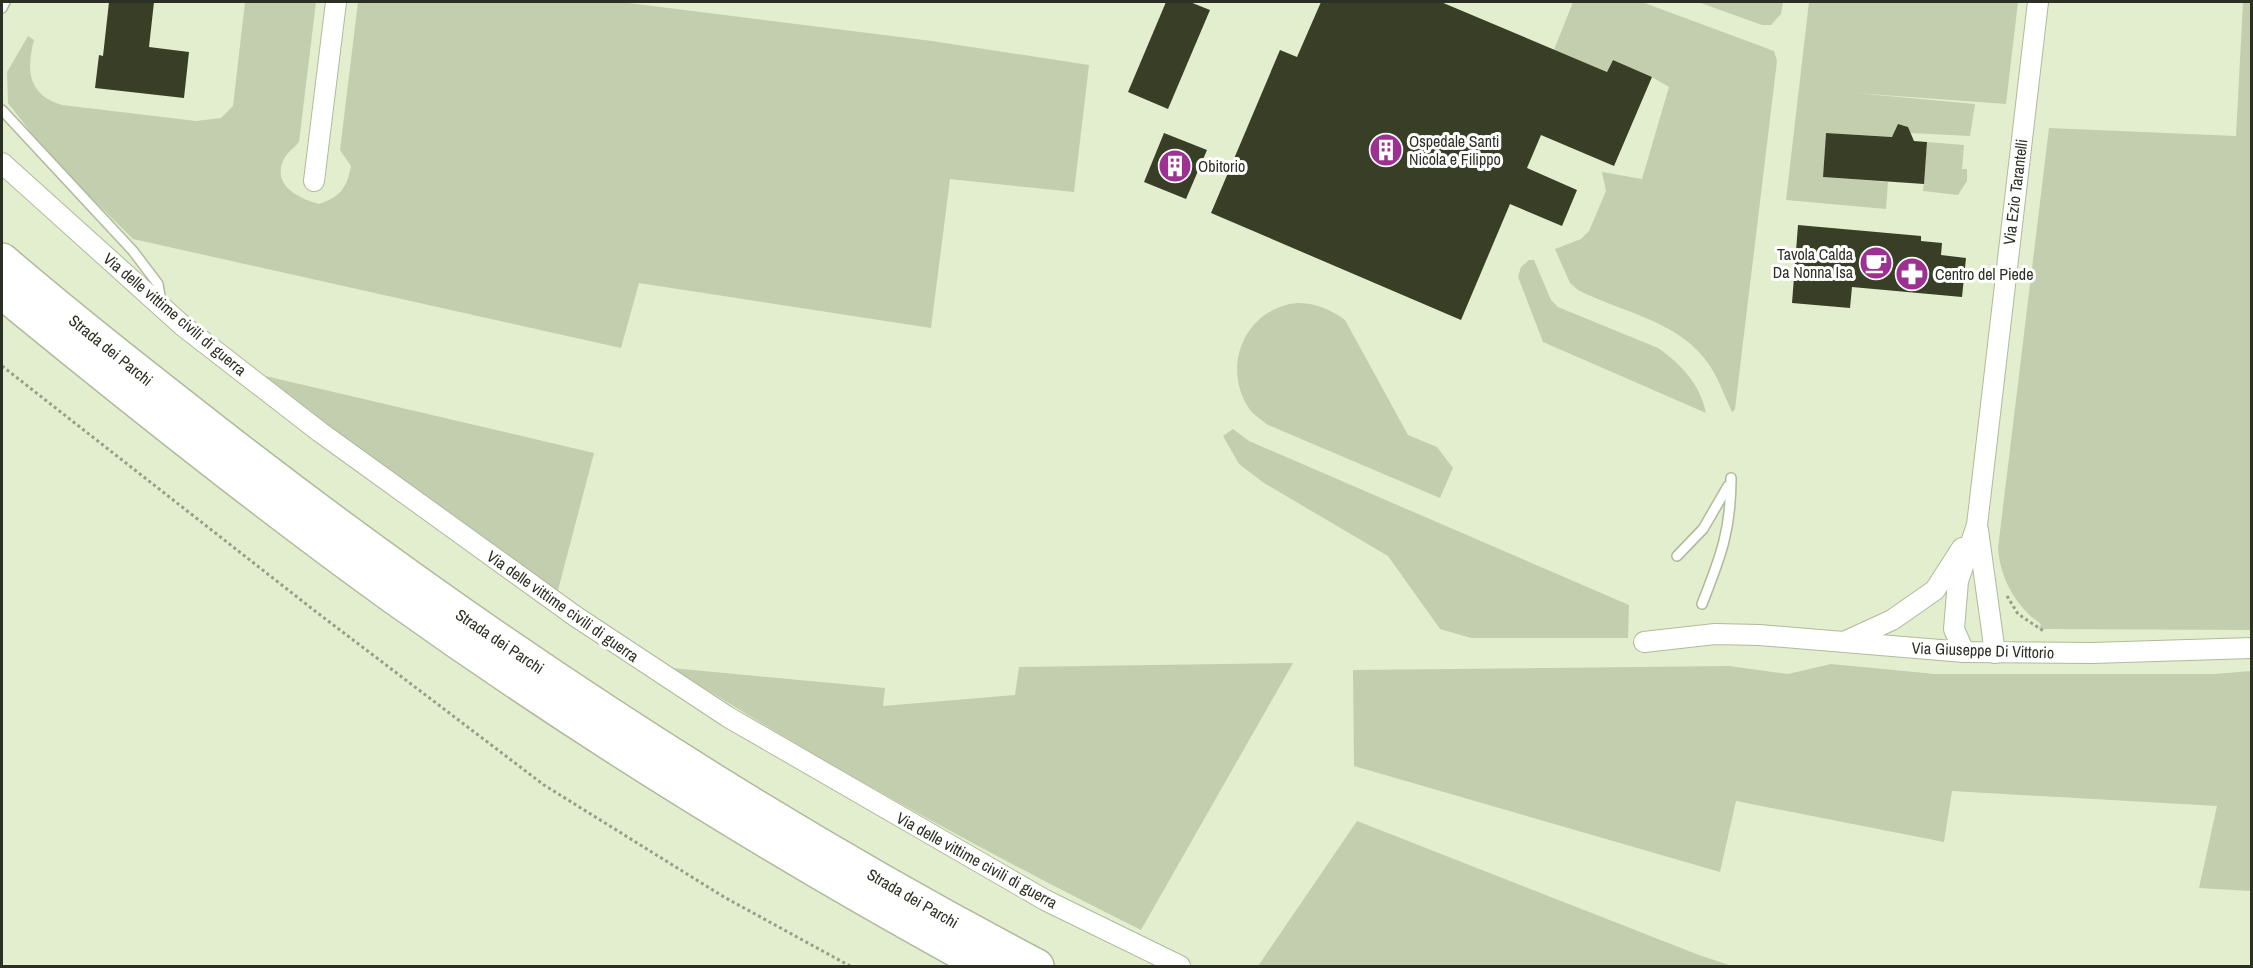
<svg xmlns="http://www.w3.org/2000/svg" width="2253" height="968" font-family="'Archivo Narrow',sans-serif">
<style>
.green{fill:#c3ceae}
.building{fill:#383f26}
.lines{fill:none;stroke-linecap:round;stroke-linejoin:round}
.service-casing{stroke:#afba9b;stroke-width:12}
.minor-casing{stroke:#afba9b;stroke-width:22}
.motorway-casing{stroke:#afba9b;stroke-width:36}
.path{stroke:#969f87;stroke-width:3;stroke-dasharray:3 3;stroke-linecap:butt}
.service{stroke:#fff;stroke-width:9}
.minor{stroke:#fff;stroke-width:20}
.motorway{stroke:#fff;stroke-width:33}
.labels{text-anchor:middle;stroke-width:6;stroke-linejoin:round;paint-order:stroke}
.poi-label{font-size:16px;fill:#2c3024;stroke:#fff;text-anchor:start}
.street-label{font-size:16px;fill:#2c3024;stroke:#fff}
</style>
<rect width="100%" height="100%" fill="#e3eece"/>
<!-- green -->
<g class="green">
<path d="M245,2H316L299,142C295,147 288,152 285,157C270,184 297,198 319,204C340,197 347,188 351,166L340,150L358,2H621L932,41L1089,65L1074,192L950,179L931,328L639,283L621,348L133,239L50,157L8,103L7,72L28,36L34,40C26,71 28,95 62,105L196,121L221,118L233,106Z"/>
<path d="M1573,2H1642L1774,51L1777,61L1735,409L1732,412C1725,397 1719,380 1710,366C1681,321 1623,313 1578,290L1570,283L1555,249L1581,239L1589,231L1606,191L1602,172L1642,179L1669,87L1652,77L1613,60L1607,72L1554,50Z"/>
<path d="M1698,2H1783L1781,14L1771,25H1762Z"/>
<path d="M1809,2H2018L2006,104L1855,93L1975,104L1970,136L1910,133L1908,127L1901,125L1894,137L1826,133L1823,177L1888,182L1886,209L1786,200Z"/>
<path d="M2243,2H2252L2251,630L2039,629L2041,624C2016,607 2000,578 1998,548L2049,128L2236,136Z"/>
<path d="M1927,142L1964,145L1962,169H1967V181L1958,195L1923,191Z"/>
<path d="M1529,260H1534L1551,300L1558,307L1658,348C1681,364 1700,384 1706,413L1543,342L1518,277L1521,267Z"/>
<path d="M1297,303C1315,303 1330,309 1345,320L1408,435L1437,447L1453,468L1440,498L1268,425C1262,420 1254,415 1250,410C1220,367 1245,308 1297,303Z"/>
<path d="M261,375L594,453L557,594Z"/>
<path d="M1233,429L1249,441L1629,605L1628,638H1471L1440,629L1388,556L1264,483L1239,464L1223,436Z"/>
<path d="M1293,663L1141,930C980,850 824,764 672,668L885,688L883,706L1015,695L1019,667Z"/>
<path d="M1831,664L1935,674H2215L2251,671V891L2199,888L2217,806L1952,791L1944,842L1736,801L1720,872L1354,766L1353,670L1729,666L1788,674Z"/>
<path d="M1357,821L1699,955L1732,966H1258Z"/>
</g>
<!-- building -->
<g class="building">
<path d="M109,2H154L149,47L189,52L184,98L95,88L99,55L103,56Z"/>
<path d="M1166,2H1190L1210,10L1168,109L1128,92Z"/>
<path d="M1321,2H1441L1607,72L1613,60L1652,77L1614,166L1541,135L1527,168L1577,190L1562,226L1510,204L1461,320L1211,213L1280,50L1297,57Z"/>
<path d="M1898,124L1908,127L1914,141L1927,142L1924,184L1823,177L1826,133L1892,137Z"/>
<path d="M1164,133L1207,150L1186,199L1144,182Z"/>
<path d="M1798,225L1921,236V241L1942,243L1941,255L1966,258L1962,297L1852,287L1850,308L1792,303Z"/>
</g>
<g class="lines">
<!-- service casing -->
<g class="service-casing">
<g id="service">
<path d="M2,8L5,2"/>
<path d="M2,110L133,251L158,284L161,302"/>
<path d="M1677,556L1703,529L1728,486"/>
<path d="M1702,604C1721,556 1731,530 1731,478"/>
</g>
</g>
<!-- minor casing -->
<g class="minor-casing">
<g id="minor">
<path d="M2,163L183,326L320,432L575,616L728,717L1045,900L1180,966"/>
<path d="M314,181L336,2"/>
<path d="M1978,530L1995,653"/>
<path d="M1846,641L1892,620L1935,590L1962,548"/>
<path d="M1644,642L1715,634L1759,635L1964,652L2092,653L2252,648"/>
<path d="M1964,652L1954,629L1958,581L1977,525L2038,2"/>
</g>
</g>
<!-- motorway casing -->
<g class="motorway-casing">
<g id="motorway">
<path d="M2,260C72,320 145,377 218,434C475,634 748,814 1037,966"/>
<path d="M2,292C130,397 260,501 395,598C584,733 782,855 985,966"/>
</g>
</g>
<!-- path -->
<g class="path">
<path d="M2,366L315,611L544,785L724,897L850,966"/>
<path d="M2007,596L2018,614L2045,632"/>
</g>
<!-- service -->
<use href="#service" class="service"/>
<!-- minor -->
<use href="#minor" class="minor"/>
<!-- motorway -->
<use href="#motorway" class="motorway"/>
</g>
<!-- icons -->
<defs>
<g id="building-disc" transform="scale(1.725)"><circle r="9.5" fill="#9d3192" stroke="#fff"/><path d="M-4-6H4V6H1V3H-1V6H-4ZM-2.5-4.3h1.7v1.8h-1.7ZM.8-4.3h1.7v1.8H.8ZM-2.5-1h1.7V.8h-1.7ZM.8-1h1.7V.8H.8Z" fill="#fff"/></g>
<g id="cafe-disc" transform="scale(1.725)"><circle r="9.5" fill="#9d3192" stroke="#fff"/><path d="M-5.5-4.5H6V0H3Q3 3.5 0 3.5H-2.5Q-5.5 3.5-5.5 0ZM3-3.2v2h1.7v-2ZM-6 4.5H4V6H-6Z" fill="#fff"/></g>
<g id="pharmacy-disc" transform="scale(1.725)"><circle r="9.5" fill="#9d3192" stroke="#fff"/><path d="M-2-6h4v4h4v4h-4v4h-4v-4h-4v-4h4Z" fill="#fff"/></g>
</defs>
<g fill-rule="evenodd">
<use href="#building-disc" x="1386" y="150"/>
<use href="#building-disc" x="1175" y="166"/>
<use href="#cafe-disc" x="1876" y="263"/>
<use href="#pharmacy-disc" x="1912" y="274"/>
</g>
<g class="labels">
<!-- poi labels -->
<g class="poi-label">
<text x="1409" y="147">Ospedale Santi<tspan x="1409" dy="18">Nicola e Filippo</tspan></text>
<text x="1198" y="172">Obitorio</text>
<text x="1853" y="260" text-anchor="end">Tavola Calda<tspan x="1853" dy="18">Da Nonna Isa</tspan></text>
<text x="1935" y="280">Centro del Piede</text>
</g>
<!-- street labels -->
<g class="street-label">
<text transform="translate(2015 192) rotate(-83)" y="6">Via Ezio Tarantelli</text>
<text transform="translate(175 314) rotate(40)" y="6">Via delle vittime civili di guerra</text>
<text transform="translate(111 350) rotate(39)" y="6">Strada dei Parchi</text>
<text transform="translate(563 606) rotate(35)" y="6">Via delle vittime civili di guerra</text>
<text transform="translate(500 641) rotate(34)" y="6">Strada dei Parchi</text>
<text transform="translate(1983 650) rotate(2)" y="6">Via Giuseppe Di Vittorio</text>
<text transform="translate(977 860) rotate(29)" y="6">Via delle vittime civili di guerra</text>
<text transform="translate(913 898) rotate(30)" y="6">Strada dei Parchi</text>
</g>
</g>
<!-- border -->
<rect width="2253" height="968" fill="none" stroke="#2c3024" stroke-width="6"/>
</svg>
